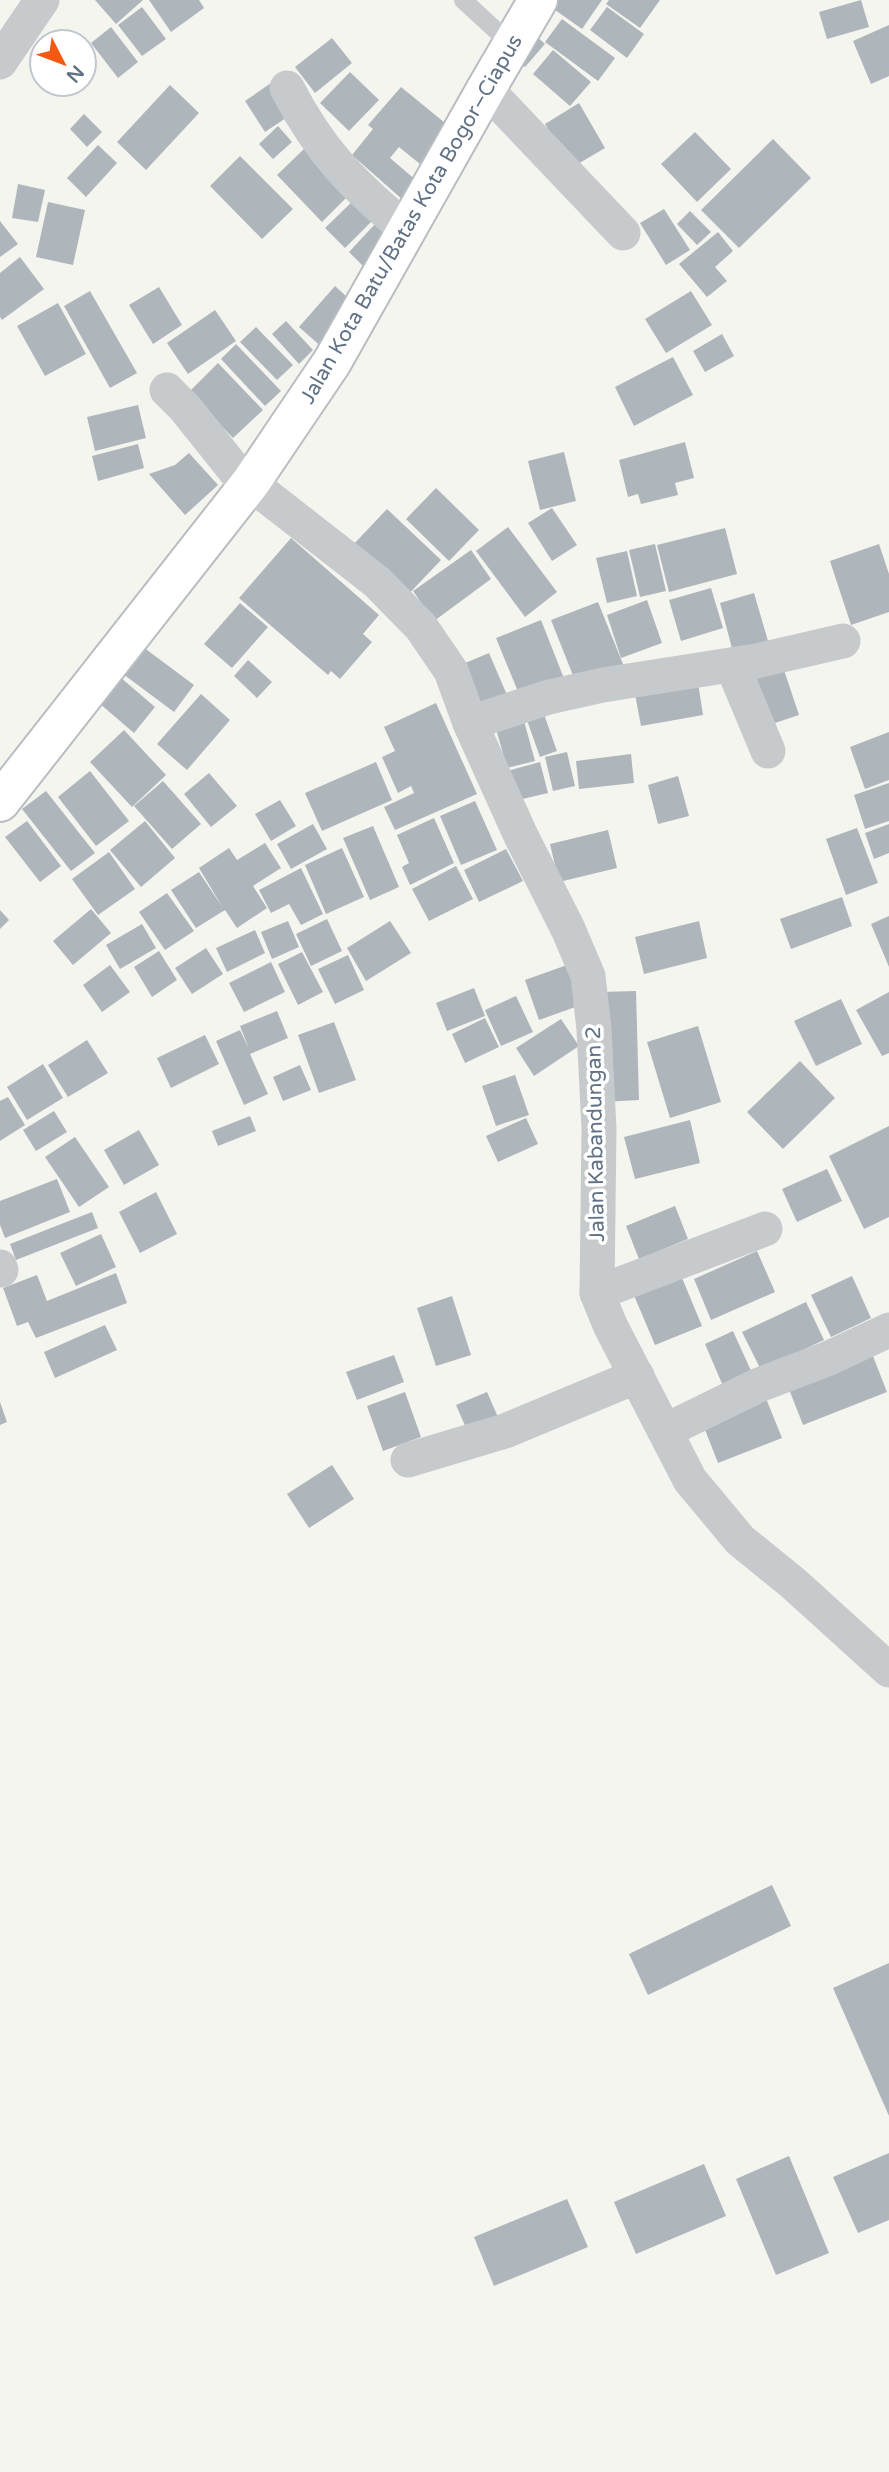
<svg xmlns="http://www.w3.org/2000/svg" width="889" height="2472" font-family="'Varela Round',sans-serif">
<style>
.building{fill:#aeb5bb}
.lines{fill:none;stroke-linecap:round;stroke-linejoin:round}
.secondary-casing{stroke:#b8bdc2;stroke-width:42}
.service{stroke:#c7cacd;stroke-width:18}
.minor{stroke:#c7cacd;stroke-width:35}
.secondary{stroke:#fff;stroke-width:38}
.labels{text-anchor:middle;stroke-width:7;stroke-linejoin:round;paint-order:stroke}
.street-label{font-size:21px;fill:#617285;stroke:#fff}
</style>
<rect width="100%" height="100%" fill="#f5f5f0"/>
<!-- building -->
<g class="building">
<path d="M95,0H143L116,24Z"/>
<path d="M149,0H199L204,8L171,32Z"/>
<path d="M551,0H602L582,29L548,5Z"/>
<path d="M609,0H660L640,28L606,4Z"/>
<path d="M861,0L869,27L827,39L819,12Z"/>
<path d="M142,7L166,39L142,56L118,25Z"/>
<path d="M607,7L644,34L627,58L590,30Z"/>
<path d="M562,19L615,58L598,81L545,42Z"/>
<path d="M889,25V76L871,84L853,41Z"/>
<path d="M111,27L138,62L118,78L91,43Z"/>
<path d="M535,35L545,44L525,67L514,58Z"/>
<path d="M332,38L352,63L315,93L295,67Z"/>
<path d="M553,50L591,82L570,106L533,74Z"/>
<path d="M350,72L379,100L349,131L320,103Z"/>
<path d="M271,83L292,114L265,132L245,101Z"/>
<path d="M170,85L199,113L146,170L117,142Z"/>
<path d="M401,87L450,127L420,164L399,147L390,158L418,182L403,200L352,155L373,129L368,125Z"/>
<path d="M579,103L605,148L571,168L545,124Z"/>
<path d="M84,114L102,132L87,147L70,129Z"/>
<path d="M278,126L292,142L273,159L259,144Z"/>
<path d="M695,132L731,169L697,202L661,164Z"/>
<path d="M773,139L811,178L739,248L701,210Z"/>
<path d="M98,145L117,163L86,197L67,178Z"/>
<path d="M305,148L350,194L322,222L277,175Z"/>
<path d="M240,156L293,209L262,239L210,186Z"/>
<path d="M18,184L45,190L38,222L12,218Z"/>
<path d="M355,199L374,219L345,248L325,228Z"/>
<path d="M48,202L85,210L73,265L36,257Z"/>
<path d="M664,209L690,250L666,265L640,223Z"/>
<path d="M690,211L711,232L697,245L677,224Z"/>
<path d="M0,221L18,244L0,257Z"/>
<path d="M377,222L394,238L365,268L349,252Z"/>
<path d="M718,232L733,251L715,267L727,281L707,297L679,264Z"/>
<path d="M20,257L44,289L2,320L0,317V273Z"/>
<path d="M335,286L359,308L324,349L299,327Z"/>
<path d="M159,287L182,325L153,344L129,305Z"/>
<path d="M90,291L137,373L110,388L64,306Z"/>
<path d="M691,291L712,325L666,353L645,319Z"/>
<path d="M58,303L86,354L45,376L17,326Z"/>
<path d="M215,310L236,341L188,374L167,343Z"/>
<path d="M286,321L313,350L299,364L272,334Z"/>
<path d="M256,327L293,365L277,380L240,342Z"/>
<path d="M722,334L734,356L705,372L693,351Z"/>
<path d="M236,344L281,391L265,406L221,359Z"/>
<path d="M673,357L693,395L634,426L615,387Z"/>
<path d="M218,363L263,410L233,438L189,392Z"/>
<path d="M138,405L146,438L95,451L87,417Z"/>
<path d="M685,442L694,478L675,483L678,495L641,504L638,494L628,497L619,460Z"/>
<path d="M138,444L144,468L98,481L92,456Z"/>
<path d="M564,452L576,501L540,510L528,461Z"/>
<path d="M189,453L218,485L185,515L149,474L175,465Z"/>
<path d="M436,488L479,530L449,561L406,519Z"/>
<path d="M552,508L577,545L552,561L528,523Z"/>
<path d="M387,509L441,560L404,599L351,547Z"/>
<path d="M508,527L557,592L525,617L476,551Z"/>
<path d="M725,528L737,574L669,592L657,545Z"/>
<path d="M291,538L379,615L363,634L372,642L340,679L331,671L328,675L239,598Z"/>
<path d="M655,544L666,591L640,597L629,550Z"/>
<path d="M879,544L889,574V612L851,625L830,561Z"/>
<path d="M471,550L491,579L434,621L413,591Z"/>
<path d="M627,551L637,596L607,603L596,558Z"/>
<path d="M711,588L723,628L681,641L669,600Z"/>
<path d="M754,593L768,641L733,652L720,603Z"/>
<path d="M647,600L662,643L621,658L607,615Z"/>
<path d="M598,602L625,669L578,688L551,620Z"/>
<path d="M240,603L268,627L232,668L204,644Z"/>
<path d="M541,620L565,681L521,699L496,638Z"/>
<path d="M139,644L194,685L174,712L119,671Z"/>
<path d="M489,653L510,702L472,718L451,669Z"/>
<path d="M248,660L272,682L257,698L234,676Z"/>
<path d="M784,670L799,715L766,726L751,680Z"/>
<path d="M120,677L155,707L134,733L99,703Z"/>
<path d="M698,683L703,715L641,726L635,694Z"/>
<path d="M201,694L230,720L187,770L157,744Z"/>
<path d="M436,703L477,794L395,830L384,807L414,793L411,786L398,793L382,757L395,751L384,727Z"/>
<path d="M540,703L557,751L540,757L523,709Z"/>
<path d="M521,710L535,761L507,768L493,718Z"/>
<path d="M124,730L166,775L132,807L90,762Z"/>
<path d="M889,732V780L865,789L850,747Z"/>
<path d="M567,752L575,786L553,791L545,757Z"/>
<path d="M631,754L634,783L579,789L576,761Z"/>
<path d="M376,762L392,800L322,831L305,793Z"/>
<path d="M540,762L548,793L514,801L507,771Z"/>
<path d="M90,771L129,821L96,846L58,797Z"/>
<path d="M209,773L237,806L211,827L184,794Z"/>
<path d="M678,776L689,816L658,824L648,785Z"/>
<path d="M163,781L201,824L172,849L134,806Z"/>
<path d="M889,783V821L865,829L854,795Z"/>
<path d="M46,791L95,853L71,871L22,809Z"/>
<path d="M280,800L296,826L271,841L255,814Z"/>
<path d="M475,801L497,850L461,865L440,816Z"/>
<path d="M434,818L454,863L410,885L402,867L409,863L397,835Z"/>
<path d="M27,821L61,866L40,882L5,837Z"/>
<path d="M145,821L175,858L141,887L110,850Z"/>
<path d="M313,824L327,849L291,869L277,844Z"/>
<path d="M889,824V853L874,859L865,833Z"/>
<path d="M373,826L399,887L370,900L343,838Z"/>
<path d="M857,828L878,883L846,895L826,839Z"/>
<path d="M608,830L617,868L559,882L550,844Z"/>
<path d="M265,843L281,868L253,886L267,908L237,928L225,910L196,928L171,890L199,872L223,908L199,868L229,848L237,860Z"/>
<path d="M342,848L364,897L326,914L305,865Z"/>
<path d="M506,849L523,881L479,902L464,870Z"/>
<path d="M109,852L135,889L98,915L72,879Z"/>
<path d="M456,866L473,899L429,921L412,889Z"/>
<path d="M301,868L323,914L301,925L289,904L271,913L259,890Z"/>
<path d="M167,893L194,931L165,950L139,912Z"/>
<path d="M842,897L852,926L791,949L780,919Z"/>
<path d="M91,909L111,933L73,965L53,941Z"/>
<path d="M0,910L9,920L0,929Z"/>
<path d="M889,916V967L871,924Z"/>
<path d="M327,919L342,951L311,966L296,934Z"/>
<path d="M288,921L299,947L272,959L261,932Z"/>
<path d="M390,921L411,953L366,981L347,948Z"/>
<path d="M699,921L707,958L644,974L635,937Z"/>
<path d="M142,924L156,948L120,969L106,945Z"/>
<path d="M255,930L265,953L227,972L216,948Z"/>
<path d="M206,948L223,974L192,994L175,968Z"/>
<path d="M159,951L177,980L152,997L134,967Z"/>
<path d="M302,952L323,992L298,1005L278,964Z"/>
<path d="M348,955L364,990L335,1004L318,969Z"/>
<path d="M271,962L285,992L244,1012L229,983Z"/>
<path d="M110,965L130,992L102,1012L83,985Z"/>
<path d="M567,965L581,1005L539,1020L525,980Z"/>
<path d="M474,988L485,1016L447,1031L436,1003Z"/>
<path d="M636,991L639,1100L603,1102L600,992Z"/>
<path d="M889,992V1053L882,1056L856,1010Z"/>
<path d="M516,996L533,1032L501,1046L485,1010Z"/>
<path d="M841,999L862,1044L816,1066L794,1021Z"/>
<path d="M277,1011L288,1038L250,1054L268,1094L244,1105L216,1041L240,1030L249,1049L240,1026Z"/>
<path d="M485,1018L499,1047L465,1063L452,1034Z"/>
<path d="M561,1019L579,1046L534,1076L516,1048Z"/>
<path d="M334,1022L356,1080L319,1093L298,1035Z"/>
<path d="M698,1026L721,1102L670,1118L647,1042Z"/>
<path d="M205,1035L219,1064L171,1088L157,1058Z"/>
<path d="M87,1040L108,1073L68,1097L48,1065Z"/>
<path d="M800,1061L835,1098L783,1149L747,1112Z"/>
<path d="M43,1064L63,1098L27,1120L7,1087Z"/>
<path d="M300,1065L311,1090L283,1101L273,1077Z"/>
<path d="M515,1075L529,1115L496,1126L482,1086Z"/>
<path d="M8,1097L25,1125L0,1141V1101Z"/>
<path d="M54,1111L67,1132L36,1151L23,1130Z"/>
<path d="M250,1116L256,1131L218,1146L212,1131Z"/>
<path d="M526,1118L538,1144L498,1162L486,1136Z"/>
<path d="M690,1120L700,1163L635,1179L624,1137Z"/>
<path d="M889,1126V1217L864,1229L829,1156Z"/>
<path d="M139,1130L159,1165L124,1185L104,1150Z"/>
<path d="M75,1137L109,1187L79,1207L45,1157Z"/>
<path d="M827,1169L842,1201L797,1222L782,1189Z"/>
<path d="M57,1179L70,1212L5,1238L0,1225V1201Z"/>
<path d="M156,1192L177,1234L140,1253L119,1212Z"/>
<path d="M675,1206L688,1239L639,1259L626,1226Z"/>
<path d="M92,1212L98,1228L16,1260L10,1244Z"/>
<path d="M101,1234L116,1267L76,1286L60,1253Z"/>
<path d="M757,1251L775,1292L711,1320L694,1279Z"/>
<path d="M116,1273L127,1303L36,1338L28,1322L17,1326L3,1288L37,1275L47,1301Z"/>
<path d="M680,1273L702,1326L655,1345L633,1293Z"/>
<path d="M852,1276L871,1318L831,1337L811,1295Z"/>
<path d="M452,1296L471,1355L436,1366L417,1308Z"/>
<path d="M806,1302L824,1340L761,1370L742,1332Z"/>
<path d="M105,1325L117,1350L55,1378L44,1352Z"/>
<path d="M733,1331L752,1373L723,1386L705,1344Z"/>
<path d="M871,1351L887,1392L803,1425L787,1384Z"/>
<path d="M394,1355L404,1382L357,1400L346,1372Z"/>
<path d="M405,1392L421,1437L383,1451L367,1406Z"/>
<path d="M487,1392L501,1424L470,1437L456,1405Z"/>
<path d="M765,1396L782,1438L718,1463L702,1422Z"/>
<path d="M0,1402L7,1422L0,1425Z"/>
<path d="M332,1465L354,1499L309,1528L287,1494Z"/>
<path d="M772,1885L791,1926L648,1995L629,1954Z"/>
<path d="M889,1963V2116L833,1988Z"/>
<path d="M889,2153V2220L858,2233L833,2177Z"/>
<path d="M789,2156L829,2253L776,2275L736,2179Z"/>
<path d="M704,2164L726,2216L636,2254L614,2202Z"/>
<path d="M567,2199L588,2247L494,2286L474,2237Z"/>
</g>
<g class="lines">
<!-- secondary casing -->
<g class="secondary-casing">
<path id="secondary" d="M0,802L251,482L332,362L486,89L538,0"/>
</g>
<!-- service -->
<path class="service" d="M463,0L512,45"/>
<!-- minor -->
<g class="minor">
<path d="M0,62L42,0"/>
<path d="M287,88C320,152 352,184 406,229"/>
<path d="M486,89L623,233"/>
<path d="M167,390L185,408L237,473L377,582L421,627L451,671L470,723L521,836L568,929L588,976L594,1029L599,1129L597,1293L610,1325L690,1480L740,1540L793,1583L889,1670"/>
<path d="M732,665L768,751"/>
<path d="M470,723L549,697L603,685L756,661L843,641"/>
<path d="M0,1267L1,1270"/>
<path d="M597,1293L765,1229"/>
<path d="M665,1431L759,1385L827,1359L889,1330"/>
<path d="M408,1460L505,1431L637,1376"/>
</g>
<!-- secondary -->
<use href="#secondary" class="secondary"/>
</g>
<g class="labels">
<!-- street labels -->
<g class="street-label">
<text transform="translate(411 219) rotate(-60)" y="7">Jalan Kota Batu/Batas Kota Bogor–Ciapus</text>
<text transform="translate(595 1134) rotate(-91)" y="7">Jalan Kabandungan 2</text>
</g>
</g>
<!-- north arrow -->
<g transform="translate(63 63) rotate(132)"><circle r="33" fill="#ffffff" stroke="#c0c7ce" stroke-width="2"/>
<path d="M0-5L12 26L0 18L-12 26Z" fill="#f45811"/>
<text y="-10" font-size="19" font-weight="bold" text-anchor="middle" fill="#617285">N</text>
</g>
</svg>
